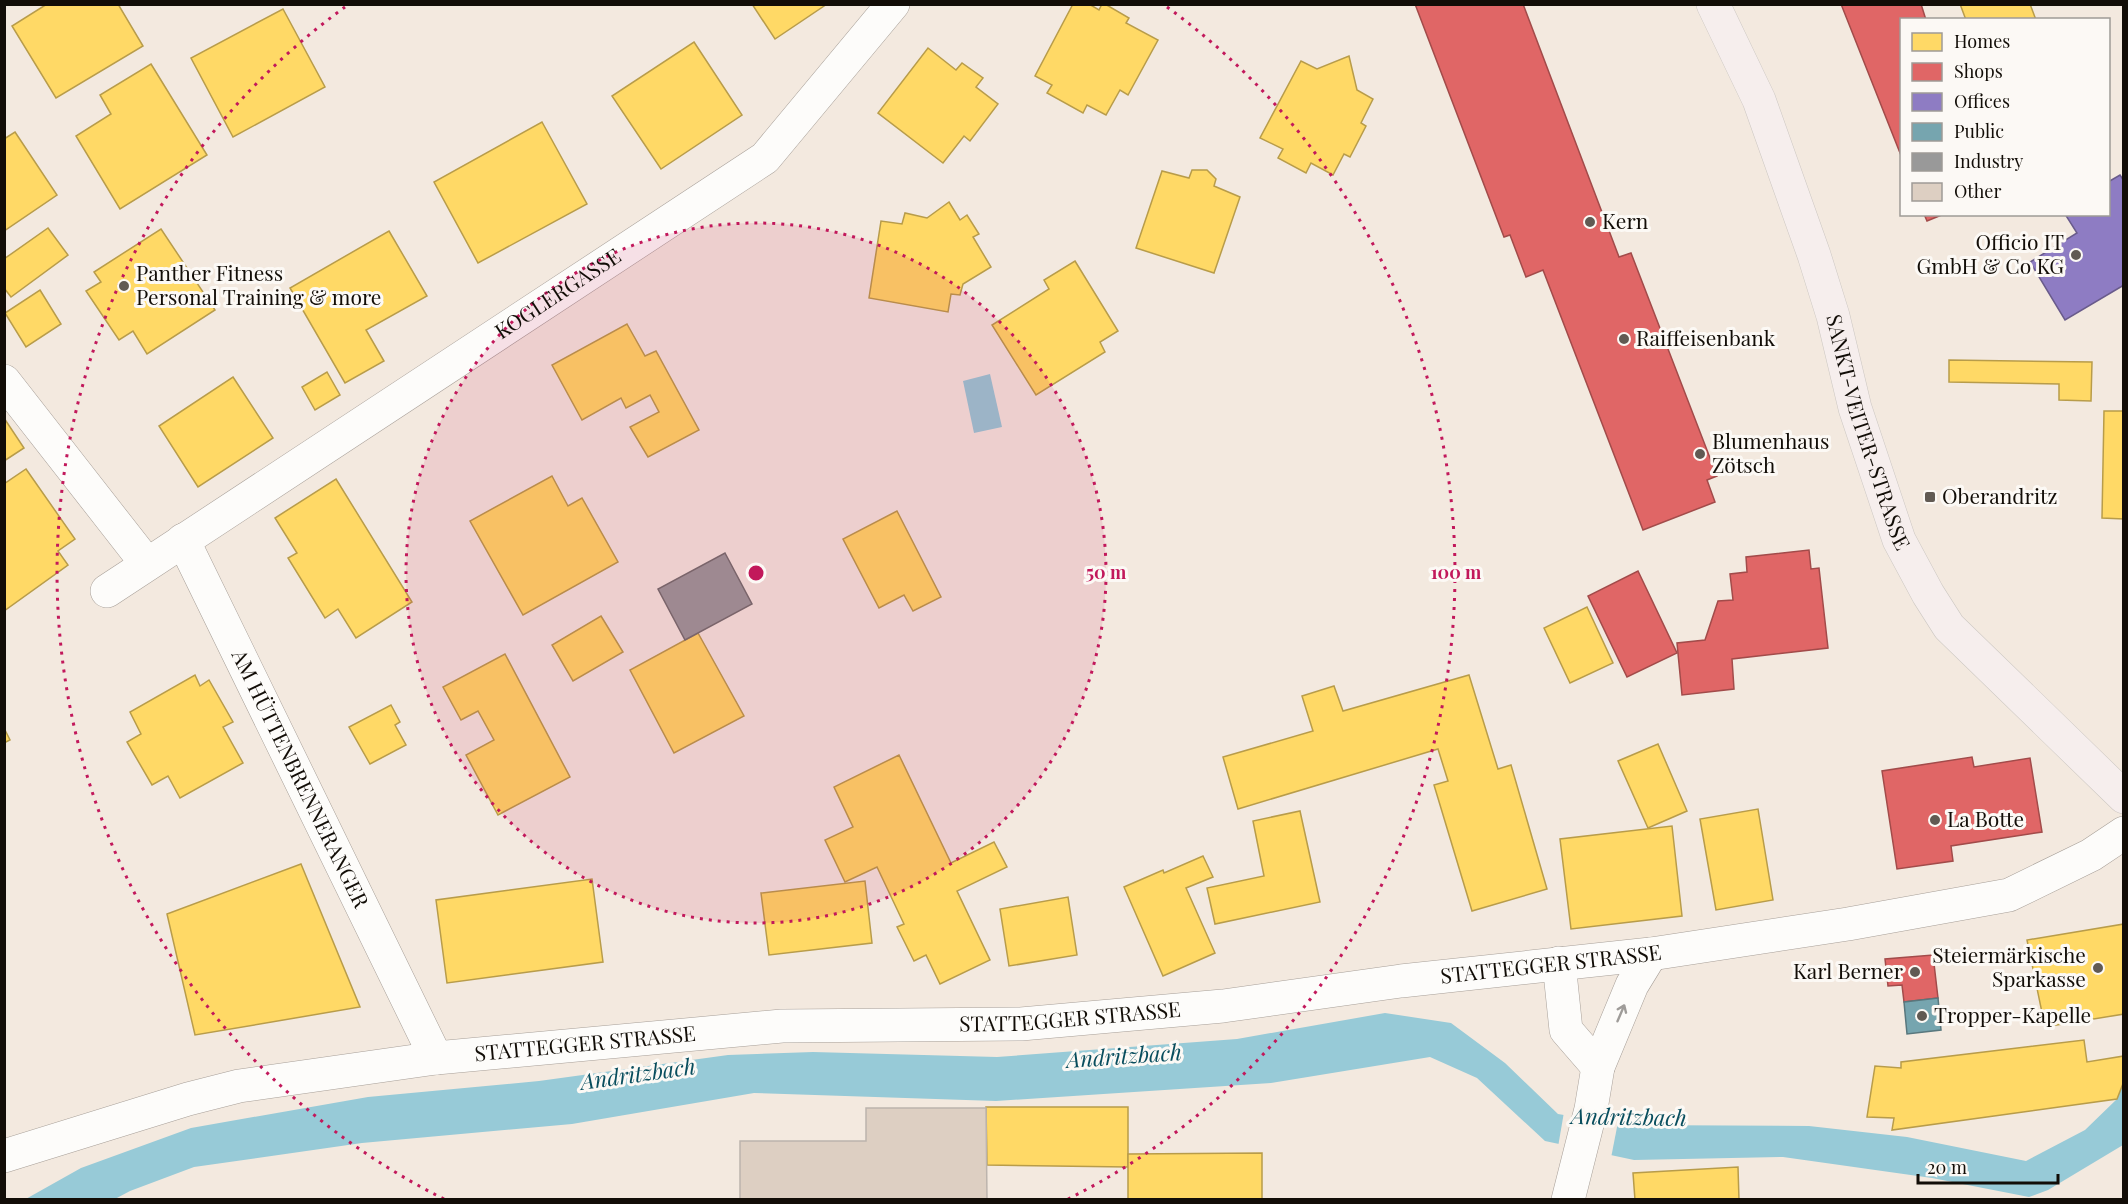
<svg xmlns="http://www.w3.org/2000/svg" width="2128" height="1204" font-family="'Playfair Display',serif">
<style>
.water{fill:#97cad7}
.pier{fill:#f3e9df}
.homes{fill:#ffd966;stroke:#b89c4a;stroke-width:1.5}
.shops{fill:#e06666;stroke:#a24b4a;stroke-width:1.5}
.offices{fill:#8e7cc3;stroke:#695b8b;stroke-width:1.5}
.public{fill:#76a5af;stroke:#58777d;stroke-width:1.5}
.industry{fill:#999;stroke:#706f6d;stroke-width:1.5}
.building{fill:#ddcfc2;stroke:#bcb4ad;stroke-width:1.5}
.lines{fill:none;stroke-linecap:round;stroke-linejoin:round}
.minor-casing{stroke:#a79f98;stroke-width:34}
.major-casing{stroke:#ccc7c2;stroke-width:34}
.minor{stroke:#fdfcfa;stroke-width:33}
.major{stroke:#f6eeed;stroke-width:33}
.oneway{stroke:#9f9c99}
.ring{fill:none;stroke:#c2185b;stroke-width:3;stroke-dasharray:3 6}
.poi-dot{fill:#615a53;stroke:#fcf9f5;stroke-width:2}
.labels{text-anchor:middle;stroke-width:6;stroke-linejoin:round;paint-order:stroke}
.poi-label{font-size:21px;fill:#120d07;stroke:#fcf9f5;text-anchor:start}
.street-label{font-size:21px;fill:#120d07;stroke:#fcf9f5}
.water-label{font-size:22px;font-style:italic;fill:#084d5d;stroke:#fcf9f5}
.centre{fill:#c2185b;stroke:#fcf9f5;stroke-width:3}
.ring-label{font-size:18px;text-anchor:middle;font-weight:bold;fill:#c2185b;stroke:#fcf9f5;stroke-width:6;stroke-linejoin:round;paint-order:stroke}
</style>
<rect width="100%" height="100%" fill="#f3e9df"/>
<!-- water -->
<g class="water">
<path d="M990,374L1002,427L974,433L963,381Z"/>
<path d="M1385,1013L1451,1023L1505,1063L1558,1114L1623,1125L1809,1126L1907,1137L2026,1161L2085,1130L2117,1099L2123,1081V1145L2048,1190L2029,1197L1932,1178L1783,1157L1634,1160L1545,1141L1477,1078L1430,1057L1271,1083L996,1101L754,1093L572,1124L362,1143L194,1167L130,1191L115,1199L24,1200L81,1168L191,1128L368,1097L539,1081L728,1055L813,1052L997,1057L1237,1039Z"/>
</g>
<!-- pier -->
<path class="pier" d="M1564,1112L1618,1122L1611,1158L1558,1147Z"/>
<!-- homes -->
<g class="homes">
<path d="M47,4H118L143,46L56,98L12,26Z"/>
<path d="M752,4H827L775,39Z"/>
<path d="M1073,4H1089L1099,10L1102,4H1105L1129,18L1126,23L1158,40L1128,95L1120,90L1106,115L1087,105L1083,113L1047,93L1052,85L1035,76Z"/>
<path d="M1960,4H2030L2036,20H1966Z"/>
<path d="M283,9L325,87L233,137L191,58Z"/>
<path d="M694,42L742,115L661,169L612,96Z"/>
<path d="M928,48L956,70L962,63L983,78L976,87L998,104L970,141L964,136L943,163L878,113Z"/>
<path d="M1349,56L1357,90L1373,99L1361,123L1366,126L1350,157L1344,154L1333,175L1311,163L1306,173L1278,158L1283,149L1260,138L1301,61L1317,69Z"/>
<path d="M151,64L207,155L120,209L76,136L111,114L100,95Z"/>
<path d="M542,122L587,204L478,263L434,182Z"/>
<path d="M15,132L57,195L4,231V139Z"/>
<path d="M1192,170H1207L1216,179L1214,186L1240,197L1214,273L1136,248L1162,171L1189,178Z"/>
<path d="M949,202L960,220L967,215L979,234L973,237L991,267L963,284L960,295L951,294L948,312L869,298L881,221L902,224L905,213L927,218Z"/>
<path d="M48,228L68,255L11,297L4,288V259Z"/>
<path d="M161,229L215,310L147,354L133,331L119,340L86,291L101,282L94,272Z"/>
<path d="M389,231L427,296L366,330L384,361L345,383L290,288Z"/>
<path d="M1075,261L1118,331L1100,342L1105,352L1036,395L992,325L1049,289L1044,280Z"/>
<path d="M40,290L61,324L26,347L5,313Z"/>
<path d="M627,324L645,356L656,351L699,430L648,457L630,427L659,412L650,395L626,408L621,398L582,420L552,365Z"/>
<path d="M1949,360L2092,362L2091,401L2059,400V384L1949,382Z"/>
<path d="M327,372L340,395L315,410L302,387Z"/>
<path d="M233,377L273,438L198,487L159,426Z"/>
<path d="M2104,411H2124V519L2102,518Z"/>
<path d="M4,418L24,448L4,461Z"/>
<path d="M26,469L75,539L58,551L68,565L4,611V484Z"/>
<path d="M552,476L568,506L582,498L618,562L523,615L470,521Z"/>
<path d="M336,479L412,602L356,638L338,609L325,618L288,558L297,553L275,518Z"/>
<path d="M897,511L941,597L913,611L904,595L879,608L843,539Z"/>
<path d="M1587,607L1613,663L1570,683L1544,628Z"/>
<path d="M601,616L623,652L573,681L552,645Z"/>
<path d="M698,633L744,716L674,753L630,670Z"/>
<path d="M505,654L570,777L498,815L466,755L494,740L478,711L461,720L443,687Z"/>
<path d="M195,675L200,686L209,680L233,722L223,727L243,763L180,798L168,776L152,785L127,742L141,734L130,712Z"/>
<path d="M1469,675L1498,769L1511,765L1547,889L1472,911L1434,785L1448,781L1438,749L1238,809L1223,757L1313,731L1302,696L1334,686L1343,711Z"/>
<path d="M391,705L400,722L395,725L406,745L370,764L349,727Z"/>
<path d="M4,728L10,740L4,743Z"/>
<path d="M1658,744L1687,811L1648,828L1618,761Z"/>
<path d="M899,755L951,863L994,842L1007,867L957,891L990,960L940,984L926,955L914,961L897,927L904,924L877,867L845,882L825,840L853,827L834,787Z"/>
<path d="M1758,809L1773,900L1716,910L1700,819Z"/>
<path d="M1300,811L1320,902L1215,924L1207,888L1264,876L1253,821Z"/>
<path d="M1672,826L1682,916L1571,929L1560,839Z"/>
<path d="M1203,856L1213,877L1186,888L1215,953L1163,976L1124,887L1163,870L1164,873Z"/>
<path d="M301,864L360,1007L195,1035L167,914Z"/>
<path d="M592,879L603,962L447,983L436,900Z"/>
<path d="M865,881L872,943L769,955L761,893Z"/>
<path d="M1068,897L1077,955L1009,966L1000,909Z"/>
<path d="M2124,924V1014L2045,1027L2027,940Z"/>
<path d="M2084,1040L2087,1062L2124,1056V1081L2117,1099L1892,1130L1894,1118L1867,1117L1875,1066L1901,1068V1062Z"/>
<path d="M986,1107H1128V1167L987,1165Z"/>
<path d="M1262,1153V1200H1128V1154Z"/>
<path d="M1738,1167L1739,1200H1635L1633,1173Z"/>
</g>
<!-- shops -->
<g class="shops">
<path d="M1415,4H1523L1619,257L1631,253L1717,476L1707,480L1715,502L1643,530L1543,270L1526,277L1510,235L1504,237Z"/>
<path d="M1841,4H1921L1926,20H1902V158Z"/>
<path d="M1924,214H1944L1927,221Z"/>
<path d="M1809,550L1811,569L1819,568L1828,648L1732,659L1734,689L1682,695L1677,643L1705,640L1718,601L1733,600L1730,574L1747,572L1746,557Z"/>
<path d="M1638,571L1677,653L1627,677L1588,596Z"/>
<path d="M1972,757L1974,767L2030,758L2042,832L1951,846L1953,861L1897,869L1882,771Z"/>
<path d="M1933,955L1938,998L1904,1002L1902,985L1888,986L1885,959Z"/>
</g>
<!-- offices -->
<path class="offices" d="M2120,175L2124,181V285L2065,320L2030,262L2077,233L2065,214H2108V182Z"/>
<!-- public -->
<path class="public" d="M1938,998L1941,1030L1907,1034L1904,1002Z"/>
<!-- industry -->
<path class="industry" d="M725,553L752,604L685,640L658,589Z"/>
<!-- building -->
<path class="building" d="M866,1108H986L987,1200H740V1141H866Z"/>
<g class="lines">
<!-- minor casing -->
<g class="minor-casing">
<g id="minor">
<path d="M4,381L147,564"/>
<path id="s1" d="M183,540L436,1058"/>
<path id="s2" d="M107,591L765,158L893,4"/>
<path d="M1559,963L1566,1030L1598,1067"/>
<path id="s3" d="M4,1156L188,1099L239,1086L436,1058L782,1026L1021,1024L1223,1006L1401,981L1651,954L1848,924L2009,895L2091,855L2124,833"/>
<path d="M1568,1200L1591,1109L1598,1067L1632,985L1651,954"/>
</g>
</g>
<!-- major casing -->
<g class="major-casing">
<g id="major">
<path id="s4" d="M1713,4L1759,100L1814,255L1833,316L1855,408L1899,540L1928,594L1949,627L2124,797"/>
</g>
</g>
<!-- minor -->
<use href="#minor" class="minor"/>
<!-- major -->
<use href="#major" class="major"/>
</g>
<!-- one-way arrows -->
<defs><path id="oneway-shaft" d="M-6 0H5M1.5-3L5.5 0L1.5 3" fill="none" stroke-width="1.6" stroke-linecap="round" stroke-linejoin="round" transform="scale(1.5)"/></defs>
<use class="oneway" href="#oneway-shaft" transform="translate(1621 1013) rotate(-67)"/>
<!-- distance rings -->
<circle cx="756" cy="573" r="350" fill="#c2185b" fill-opacity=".12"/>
<g class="ring">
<circle cx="756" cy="573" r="350"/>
<path d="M444 1199A700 700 0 0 1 345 7M1167 7A700 700 0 0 1 1068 1199"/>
</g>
<!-- markers -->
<g class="poi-dot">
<circle cx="1590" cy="222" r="6"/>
<circle cx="2076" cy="255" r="6"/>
<circle cx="124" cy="286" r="6"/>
<circle cx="1624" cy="339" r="6"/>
<circle cx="1700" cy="454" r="6"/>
<rect x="1924" y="491" width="12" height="12" rx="3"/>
<circle cx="1935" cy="820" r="6"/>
<circle cx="2098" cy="968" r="6"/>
<circle cx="1915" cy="972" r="6"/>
<circle cx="1922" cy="1016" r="6"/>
</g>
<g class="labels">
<!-- poi labels -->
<g class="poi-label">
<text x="1602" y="229">Kern</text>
<text x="2064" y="250" text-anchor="end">Officio IT<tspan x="2064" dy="24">GmbH &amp; Co KG</tspan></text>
<text x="136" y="281">Panther Fitness<tspan x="136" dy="24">Personal Training &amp; more</tspan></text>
<text x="1636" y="346">Raiffeisenbank</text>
<text x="1712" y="449">Blumenhaus<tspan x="1712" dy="24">Zötsch</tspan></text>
<text x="1942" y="504">Oberandritz</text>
<text x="1947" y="827">La Botte</text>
<text x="2086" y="963" text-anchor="end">Steiermärkische<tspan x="2086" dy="24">Sparkasse</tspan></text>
<text x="1903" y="979" text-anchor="end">Karl Berner</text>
<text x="1934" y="1023">Tropper-Kapelle</text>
</g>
<!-- street labels -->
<g class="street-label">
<text dy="7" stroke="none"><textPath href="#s2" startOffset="540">KOGLERGASSE</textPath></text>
<text dy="7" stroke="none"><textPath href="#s4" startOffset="456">SANKT-VEITER-STRASSE</textPath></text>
<text dy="7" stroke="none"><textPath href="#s1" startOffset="266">AM HÜTTENBRENNERANGER</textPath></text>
<text dy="7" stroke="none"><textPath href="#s3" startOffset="1564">STATTEGGER STRASSE</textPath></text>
<text dy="7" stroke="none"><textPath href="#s3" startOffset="1080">STATTEGGER STRASSE</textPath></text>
<text dy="7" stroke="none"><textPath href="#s3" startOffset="594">STATTEGGER STRASSE</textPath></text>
</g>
<!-- water labels -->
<g class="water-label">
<text transform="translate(1124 1056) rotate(-4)" y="8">Andritzbach</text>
<text transform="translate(638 1074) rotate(-8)" y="8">Andritzbach</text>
<text transform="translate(1629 1117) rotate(1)" y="8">Andritzbach</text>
</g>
</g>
<circle cx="756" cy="573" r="9" class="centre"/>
<g class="ring-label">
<text x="1106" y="579">50 m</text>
<text x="1456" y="579">100 m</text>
</g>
<!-- border -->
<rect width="2128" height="1204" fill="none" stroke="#120d07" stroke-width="12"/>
<!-- legend -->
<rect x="1900" y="18" width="210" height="198" fill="#fcf9f5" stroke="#9e9b96" stroke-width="1.5"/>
<rect x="1912" y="33" width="30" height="18" fill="#ffd966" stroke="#9e9b96" stroke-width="1.5"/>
<text x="1954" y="48" font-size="18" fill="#120d07">Homes</text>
<rect x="1912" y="63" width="30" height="18" fill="#e06666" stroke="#9e9b96" stroke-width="1.5"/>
<text x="1954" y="78" font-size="18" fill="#120d07">Shops</text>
<rect x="1912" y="93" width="30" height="18" fill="#8e7cc3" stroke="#9e9b96" stroke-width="1.5"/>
<text x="1954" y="108" font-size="18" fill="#120d07">Offices</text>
<rect x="1912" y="123" width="30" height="18" fill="#76a5af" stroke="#9e9b96" stroke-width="1.5"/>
<text x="1954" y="138" font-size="18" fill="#120d07">Public</text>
<rect x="1912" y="153" width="30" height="18" fill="#999999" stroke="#9e9b96" stroke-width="1.5"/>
<text x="1954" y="168" font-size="18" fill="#120d07">Industry</text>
<rect x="1912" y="183" width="30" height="18" fill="#ddcfc2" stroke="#9e9b96" stroke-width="1.5"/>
<text x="1954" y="198" font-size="18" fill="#120d07">Other</text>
<!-- scale -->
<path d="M1918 1174v9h140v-9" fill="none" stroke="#120d07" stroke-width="3"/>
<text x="1927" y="1174" font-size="18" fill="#120d07" stroke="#fcf9f5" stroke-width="4.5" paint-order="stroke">20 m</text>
</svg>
